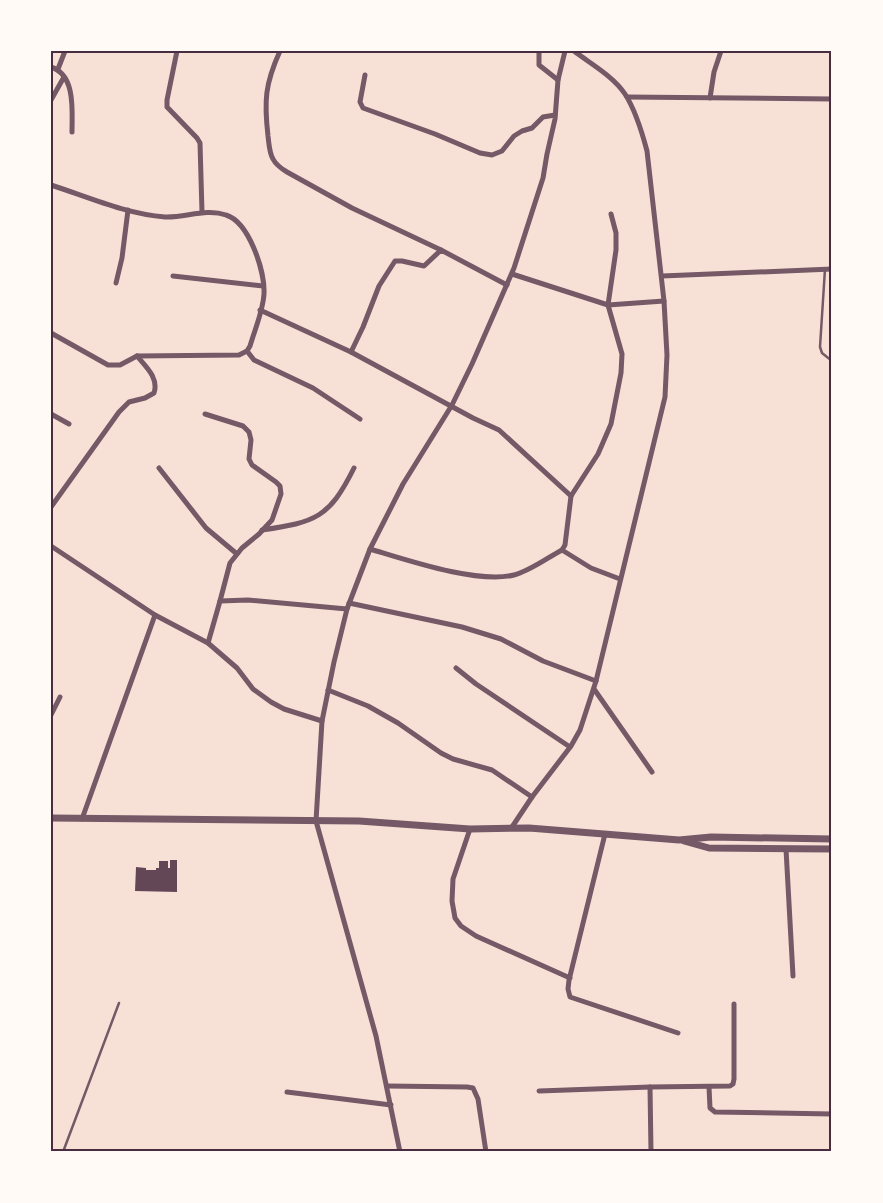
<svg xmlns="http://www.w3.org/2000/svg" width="883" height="1203" font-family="Rubik,sans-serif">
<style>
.building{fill:#644757}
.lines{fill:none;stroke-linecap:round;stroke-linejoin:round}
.service{stroke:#755966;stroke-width:2.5}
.minor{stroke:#755966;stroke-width:5}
.tertiary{stroke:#755966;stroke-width:7}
.neatline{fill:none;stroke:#4a2c40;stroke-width:2}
</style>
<rect width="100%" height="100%" fill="#f7e1d7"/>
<!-- building -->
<path class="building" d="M170,860H177V892L135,891L136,867L146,868V870H156V868H159V861H168V868H170Z"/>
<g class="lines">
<!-- service -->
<g class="service">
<path d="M825,269L820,347L822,353L832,361"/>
<path d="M63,1152L119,1003"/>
</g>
<!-- minor -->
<g class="minor">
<path d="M177,51L167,100V107L197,138L200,143L202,212"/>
<path d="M280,51C265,84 264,101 268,136C269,143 269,152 273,159C276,165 282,169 287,172L352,208L441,250"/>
<path d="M539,51V65L558,80"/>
<path d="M51,67C76,75 72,111 72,132"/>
<path d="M58,69L65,51"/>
<path d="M365,75L360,102L363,108L435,134L480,153L492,155L502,151L514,136L522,131L532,128L543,117L555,115"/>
<path d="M627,97L832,99"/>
<path d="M710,98L714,72L721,51"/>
<path d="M51,100L64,77"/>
<path d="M51,185C88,197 126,214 165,217C185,218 206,208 226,215C249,222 265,271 264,294C263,311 255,329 250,346L247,351L239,355L137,356L120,365H108L51,333"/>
<path d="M611,214L616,233V250L608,305L622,354L621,373L611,424L598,454L571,496L565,545L562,550L591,568L620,579"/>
<path d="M512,274L608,305L664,301"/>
<path d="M173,276L263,286"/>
<path d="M662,276L832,269"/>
<path d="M116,283L122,258L128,210"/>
<path d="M260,310L351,352L473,418L499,430L571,496"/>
<path d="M247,351L254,360L313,388L360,419"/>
<path d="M351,352L363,327L379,286L395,261H402L424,266L441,250L507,285"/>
<path d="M51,414L69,424"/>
<path d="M205,414L243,426L249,432L251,440L249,459L252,465L276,482L280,486L281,494L272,520L259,534L242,548L230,563L220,601"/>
<path d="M159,468L206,528L237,554"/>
<path d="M51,507L119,412L129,402L145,398L154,393C159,378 146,367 137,356"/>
<path d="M262,530C316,522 329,518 354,468"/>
<path d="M51,546L155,615L208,643L237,668L253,689L271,702L284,709L322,721"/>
<path d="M370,549C407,560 477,584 514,575C530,571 547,558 562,550"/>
<path d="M349,603L462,627L501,639L543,661L596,681"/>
<path d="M208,643L220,601L248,600L347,609"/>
<path d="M456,668L476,684L570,747"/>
<path d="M594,689L652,772"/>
<path d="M328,690L368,706L398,723L441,753L453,759L492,770L532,797"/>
<path d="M51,715L60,697"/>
<path d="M82,819L155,615"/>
<path d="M512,827L532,797L571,746L580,730L596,681L665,397L667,355L664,301L647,151C642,132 636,111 625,94C613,76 591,64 574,51"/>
<path d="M470,829L453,879L452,901L455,918L461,926L476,936L570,978"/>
<path d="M605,834L569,980L568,989L570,997L678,1033"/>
<path d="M786,849L793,976"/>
<path d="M387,1086L467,1087L473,1088L478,1099L486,1152"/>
<path d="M650,1087L651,1152"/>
<path d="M709,1087L710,1108L715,1112L832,1114"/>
<path d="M539,1091L650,1087L730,1086L733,1084L734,1079V1004"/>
<path d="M287,1092L391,1105"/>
<path d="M400,1152L376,1036L316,821L322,721L334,662L347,609L370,549L403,484L452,405L472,364L514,268L543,178L547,154L555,119L558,80L565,51"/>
</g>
<!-- tertiary -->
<g class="tertiary">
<path d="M51,818L359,821L470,829L529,828L679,840L711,837L832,839"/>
<path d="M684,841L709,848L832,849"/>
</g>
</g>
<!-- border -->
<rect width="883" height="1203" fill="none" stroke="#fffaf5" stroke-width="105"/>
<rect x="52" y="52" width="778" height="1098" class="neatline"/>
</svg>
